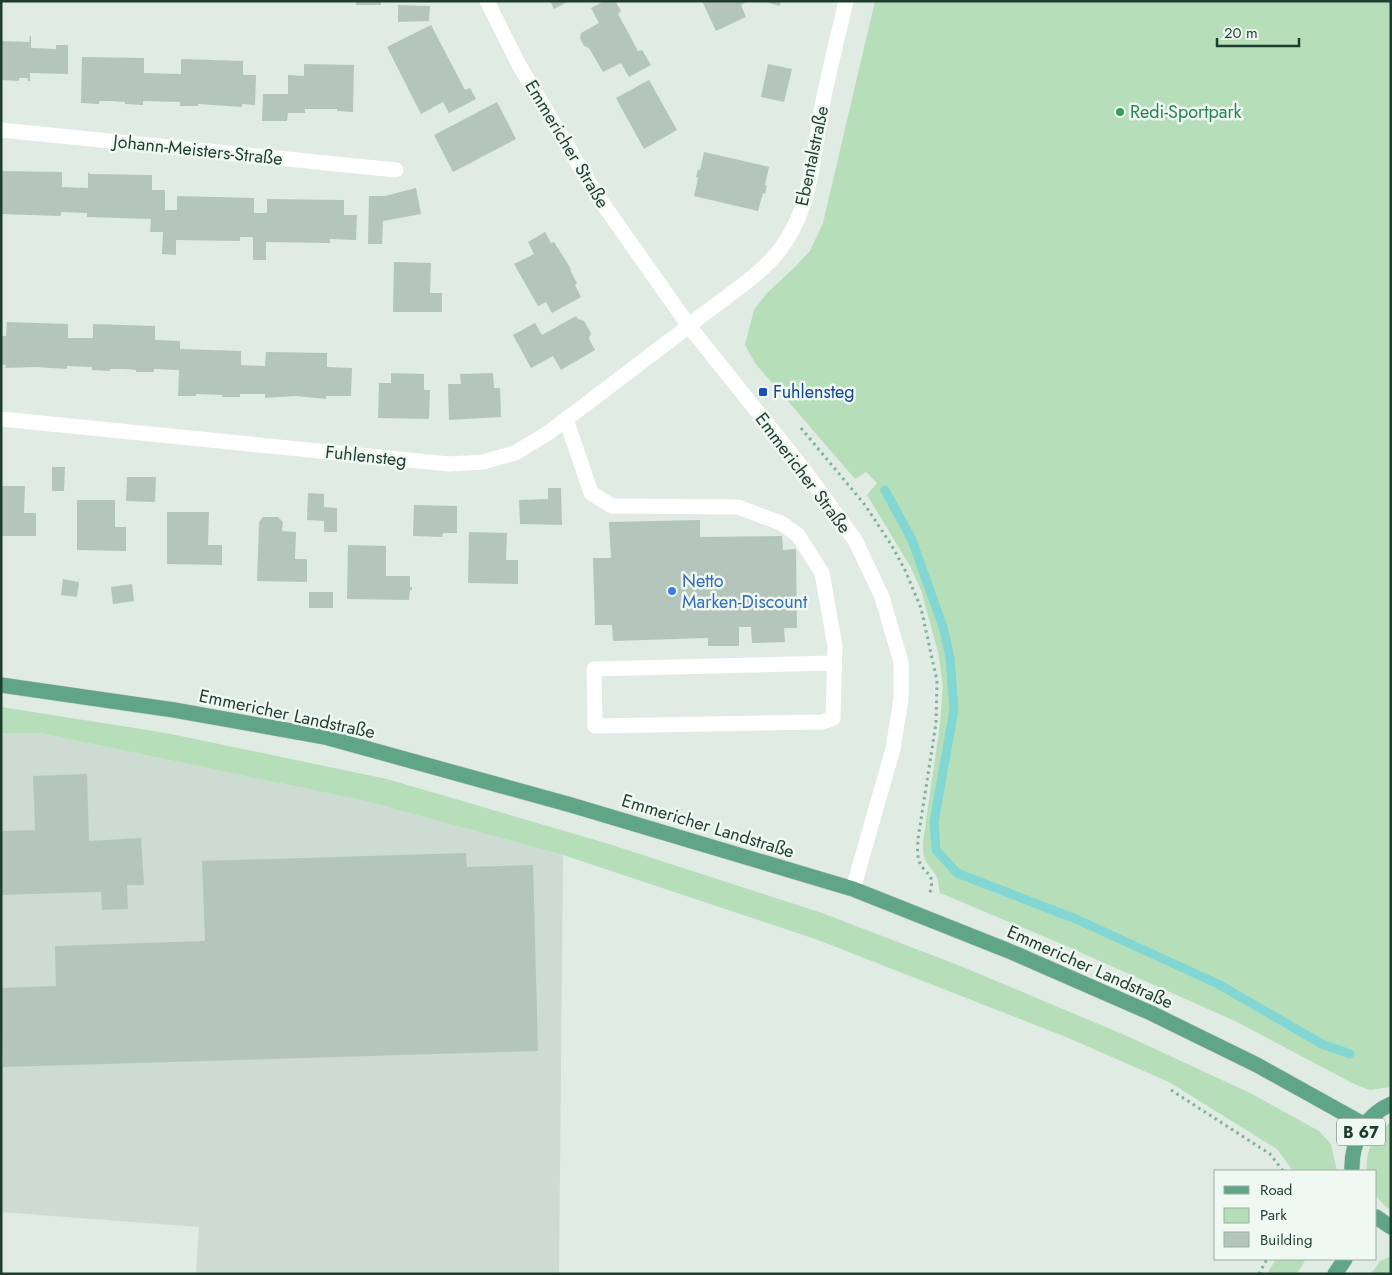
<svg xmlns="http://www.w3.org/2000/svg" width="1392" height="1275" font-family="Jost,sans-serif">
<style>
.built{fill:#cddbd2}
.green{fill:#b6dfb9}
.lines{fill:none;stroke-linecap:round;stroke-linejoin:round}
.stream{stroke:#82d6d3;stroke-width:9}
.building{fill:#b4c6bc}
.major-casing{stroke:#c0c9c5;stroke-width:16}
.path{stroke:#7cb297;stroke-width:3;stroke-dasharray:2.5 4;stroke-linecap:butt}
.minor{stroke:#fff;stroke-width:15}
.major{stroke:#60a586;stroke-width:15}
.leisure-dot{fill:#2e9e5b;stroke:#eff8f2;stroke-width:2}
.transit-dot{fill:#1a4fb4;stroke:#eff8f2;stroke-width:2}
.shop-dot{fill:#3f7fe0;stroke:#eff8f2;stroke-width:2}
.labels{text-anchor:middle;stroke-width:5;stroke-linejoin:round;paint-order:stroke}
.shield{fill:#eff8f2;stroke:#5d756a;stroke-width:1}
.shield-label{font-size:16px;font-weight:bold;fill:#1f3d2f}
.leisure-label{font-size:18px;fill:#27864d;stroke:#eff8f2;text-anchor:start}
.street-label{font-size:18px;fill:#1f3d2f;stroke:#eff8f2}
.transit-label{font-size:18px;fill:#164399;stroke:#eff8f2;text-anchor:start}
.shop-label{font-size:18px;fill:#366cbe;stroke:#eff8f2;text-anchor:start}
</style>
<rect width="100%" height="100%" fill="#dfebe3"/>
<!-- built -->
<path class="built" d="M1,733H40L365,801L563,855L559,1274H196L199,1227L1,1212Z"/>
<!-- green -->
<g class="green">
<path d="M875,1H1391V1087L1370,1090L1354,1084L1235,1021L1057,942L940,893C938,888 939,882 937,877C927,861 922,863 923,842L940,724L943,686L938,652L921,590L910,566L867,495L877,483L866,472L855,479L755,363L745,345L754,310L767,293L794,268L810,251L823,223Z"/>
<path d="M1,707L166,733L387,779L609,844L822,913L963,967L1127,1036L1250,1093L1319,1131L1331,1144L1337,1171H1293L1277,1149L1169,1082L1066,1037L818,940L563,855L365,801L40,733H1Z"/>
<path d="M1391,1122V1210L1384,1205L1376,1196V1171H1367C1365,1151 1374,1133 1391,1122Z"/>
<path d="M1391,1256V1274H1371L1380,1261Z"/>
<path d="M1276,1259H1306L1297,1274H1267Z"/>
</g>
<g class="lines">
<!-- stream -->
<path class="stream" d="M885,490L912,540L943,627L950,657L954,710L934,822L936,850L957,873L1076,919L1218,984L1322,1044L1350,1054"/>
</g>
<!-- building -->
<g class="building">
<rect x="356" y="1" width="25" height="4"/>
<path d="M550,1H569L554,9Z"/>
<path d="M604,1H615L621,11L618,14L638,51L642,50L651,65L629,77L621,63L603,72L589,48L584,46L580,38L581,33L599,23L591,8Z"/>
<path d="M702,1H748L741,5L746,17L716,31Z"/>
<path d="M762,1H781L780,6Z"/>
<path d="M398,5L430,6L429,21L398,22Z"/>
<path d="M431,25L465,90L470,88L476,99L449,113L443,102L421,114L387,47Z"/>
<path d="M30,36H31V48L56,49V45H68V74L30,73V81H28V78H19V81L1,80V41L29,42Z"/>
<path d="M82,57L144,58V73L181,74V59L243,61V75H256L255,105L242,104V107L198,104V106H180V102L143,101V105L125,104V102L111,101H99V104L81,103Z"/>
<path d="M304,64L354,65L353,112L337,111V109H305V113H288L287,121H262L263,94H288V75L304,76Z"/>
<path d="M768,64L792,69L784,102L761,97Z"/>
<path d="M649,80L677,130L644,149L616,98Z"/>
<path d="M497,102L516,139L453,172L434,135Z"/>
<path d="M704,152L769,167L765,185L767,186L765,194L763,193L758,211L694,196L698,178L696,177L698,170H700Z"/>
<path d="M1,171L62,172V187L88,188V172L90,174L152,175V190H165V210H177V196L254,198V213H267V199L344,200V215H357L356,240L330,239V243L266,242V260H253V237H240V241L176,240V255L162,254L163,232H150L151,219L87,217V213L61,212V216L1,214Z"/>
<path d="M416,188L421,214L383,221L382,244H368L369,196H385Z"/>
<path d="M545,232L551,243L554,242L571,269L570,270L577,283L575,285L581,297L552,313L546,302L538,306L514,264L534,254L528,242Z"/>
<path d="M394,262L431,263L430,293H442V312H393Z"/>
<path d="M576,316L578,319L584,321L591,333L589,339L595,350L561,370L553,356L531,368L513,335L535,323L542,335Z"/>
<path d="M7,322L68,324V338H93V324L155,326V340L180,341V349L241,351V365L265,366L266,352L327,353V367L352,368L351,396H326V399L295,396L265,398V394H240V397H222V395L196,394V396H178L179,370L154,369V372H136V370L124,369H110V371L92,370V367L67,366V369L36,367L5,368L6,365H1V336H6Z"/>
<path d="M391,373L424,374V390H430L429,419L378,418L379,383H391Z"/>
<path d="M493,373L494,388H500L501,417L449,420L448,384H461L460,374Z"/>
<path d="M52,467H65L64,491H52Z"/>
<path d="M127,477H156L155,502L126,501Z"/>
<path d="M1,486H25L24,513H36V536H1Z"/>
<path d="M548,488H561L562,525L520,524L519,500L548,499Z"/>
<path d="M308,493L324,494V507L337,508V532H324V521L307,520Z"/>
<path d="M77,500H115V527H126V551L77,550Z"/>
<path d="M414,505L457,506V533H443L442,537L413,536Z"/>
<path d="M167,512H209L208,545H222V565L167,564Z"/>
<path d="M263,517H278L283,522L282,531L296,532L295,559H307V582L257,581L259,522Z"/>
<path d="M700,520V537L782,536L783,550L796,549L797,628H784L785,642L752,643L751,627H739V646H708V638L613,641L612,625H595L593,558H611L609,522Z"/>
<path d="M469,532L507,533L506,560H518V584L468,583Z"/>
<path d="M348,545L386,546V576H410V587H412V590H410L409,600L347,599Z"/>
<path d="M63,579L79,582L77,597L61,595Z"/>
<path d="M132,584L134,601L113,604L111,587Z"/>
<rect x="309" y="592" width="24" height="16"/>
<path d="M87,774L89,841L141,838L144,885H127L128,909L102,910L101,892H97L1,895L2,831L35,830L33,776Z"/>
<path d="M466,853L467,867L533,865L538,1051L3,1067L1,988L56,986L55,946L205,941L202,861Z"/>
</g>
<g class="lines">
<!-- major casing -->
<g class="major-casing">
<g id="major">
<path d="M1,685L174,710L325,737L571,805L853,889L1009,951L1151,1013L1257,1065L1365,1125"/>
<path d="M1352,1171C1351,1143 1364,1116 1391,1104"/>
<path d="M1376,1217L1391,1227"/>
<path d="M1335,1274L1345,1259"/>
</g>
</g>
<!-- path -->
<g class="path">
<path d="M801,428L865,505L892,546L905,570L921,608L937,681L936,723L918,839C918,844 917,851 918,856C921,877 938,868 929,896"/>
<path d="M1171,1090L1270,1154L1283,1171"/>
<path d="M1259,1274L1267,1259"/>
</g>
<!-- minor -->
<g class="minor">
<path d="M487,1L519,65L596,194L689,326L804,470L855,540L882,597L901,662V699L893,749L853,889"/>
<path d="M1,130L396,170"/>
<path d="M1,419L449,464L483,462L515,453L548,433L689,326C720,299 764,276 786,241C812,201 814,151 822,106C829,71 838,36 846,1"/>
<path d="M566,419L591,493L612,506L738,507L781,523L798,535L822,573L835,646L833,718L823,722L595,726L594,669L833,663"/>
</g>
<!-- major -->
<use href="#major" class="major"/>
</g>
<!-- markers -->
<circle class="leisure-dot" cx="1120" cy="112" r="5"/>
<rect class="transit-dot" x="758" y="387" width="10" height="10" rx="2.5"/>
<circle class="shop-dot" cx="672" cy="591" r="5"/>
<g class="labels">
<!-- shield labels -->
<rect class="shield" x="1337" y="1118.5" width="48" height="27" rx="4"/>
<g class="shield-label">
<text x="1361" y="1138">B 67</text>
</g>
<!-- leisure labels -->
<g class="leisure-label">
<text x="1130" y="118">Redi-Sportpark</text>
</g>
<!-- street labels -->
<g class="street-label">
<text transform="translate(567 144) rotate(59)" y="6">Emmericher Straße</text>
<text transform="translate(198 150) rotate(6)" y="6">Johann-Meisters-Straße</text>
<text transform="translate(812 156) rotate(-78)" y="6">Ebentalstraße</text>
<text transform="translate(366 456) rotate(6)" y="6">Fuhlensteg</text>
<text transform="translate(803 473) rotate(53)" y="6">Emmericher Straße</text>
<text transform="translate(287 714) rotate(12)" y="6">Emmericher Landstraße</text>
<text transform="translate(708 826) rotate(17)" y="6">Emmericher Landstraße</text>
<text transform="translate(1090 967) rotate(24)" y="6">Emmericher Landstraße</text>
</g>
<!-- transit labels -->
<g class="transit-label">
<text x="773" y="398">Fuhlensteg</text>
</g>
<!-- shop labels -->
<g class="shop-label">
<text x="682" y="587">Netto<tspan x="682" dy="21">Marken-Discount</tspan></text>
</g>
</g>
<!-- border -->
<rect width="1392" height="1275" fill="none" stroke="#1f3d2f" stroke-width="5"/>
<!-- legend -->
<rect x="1214" y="1170" width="162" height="90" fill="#eff8f2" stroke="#9cada4"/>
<rect x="1224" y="1186" width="25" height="8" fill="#60a586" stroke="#9cada4"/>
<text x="1260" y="1195" font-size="15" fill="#1f3d2f">Road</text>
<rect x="1224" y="1208" width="25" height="15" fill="#b6dfb9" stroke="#9cada4"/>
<text x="1260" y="1220" font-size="15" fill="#1f3d2f">Park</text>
<rect x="1224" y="1232" width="25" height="15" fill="#b4c6bc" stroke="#9cada4"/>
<text x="1260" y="1245" font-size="15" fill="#1f3d2f">Building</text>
<!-- scale -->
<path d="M1217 38v8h82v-8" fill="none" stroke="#1f3d2f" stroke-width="2.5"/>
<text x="1224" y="38" font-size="15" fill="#1f3d2f" stroke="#eff8f2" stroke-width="4" paint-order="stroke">20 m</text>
</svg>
